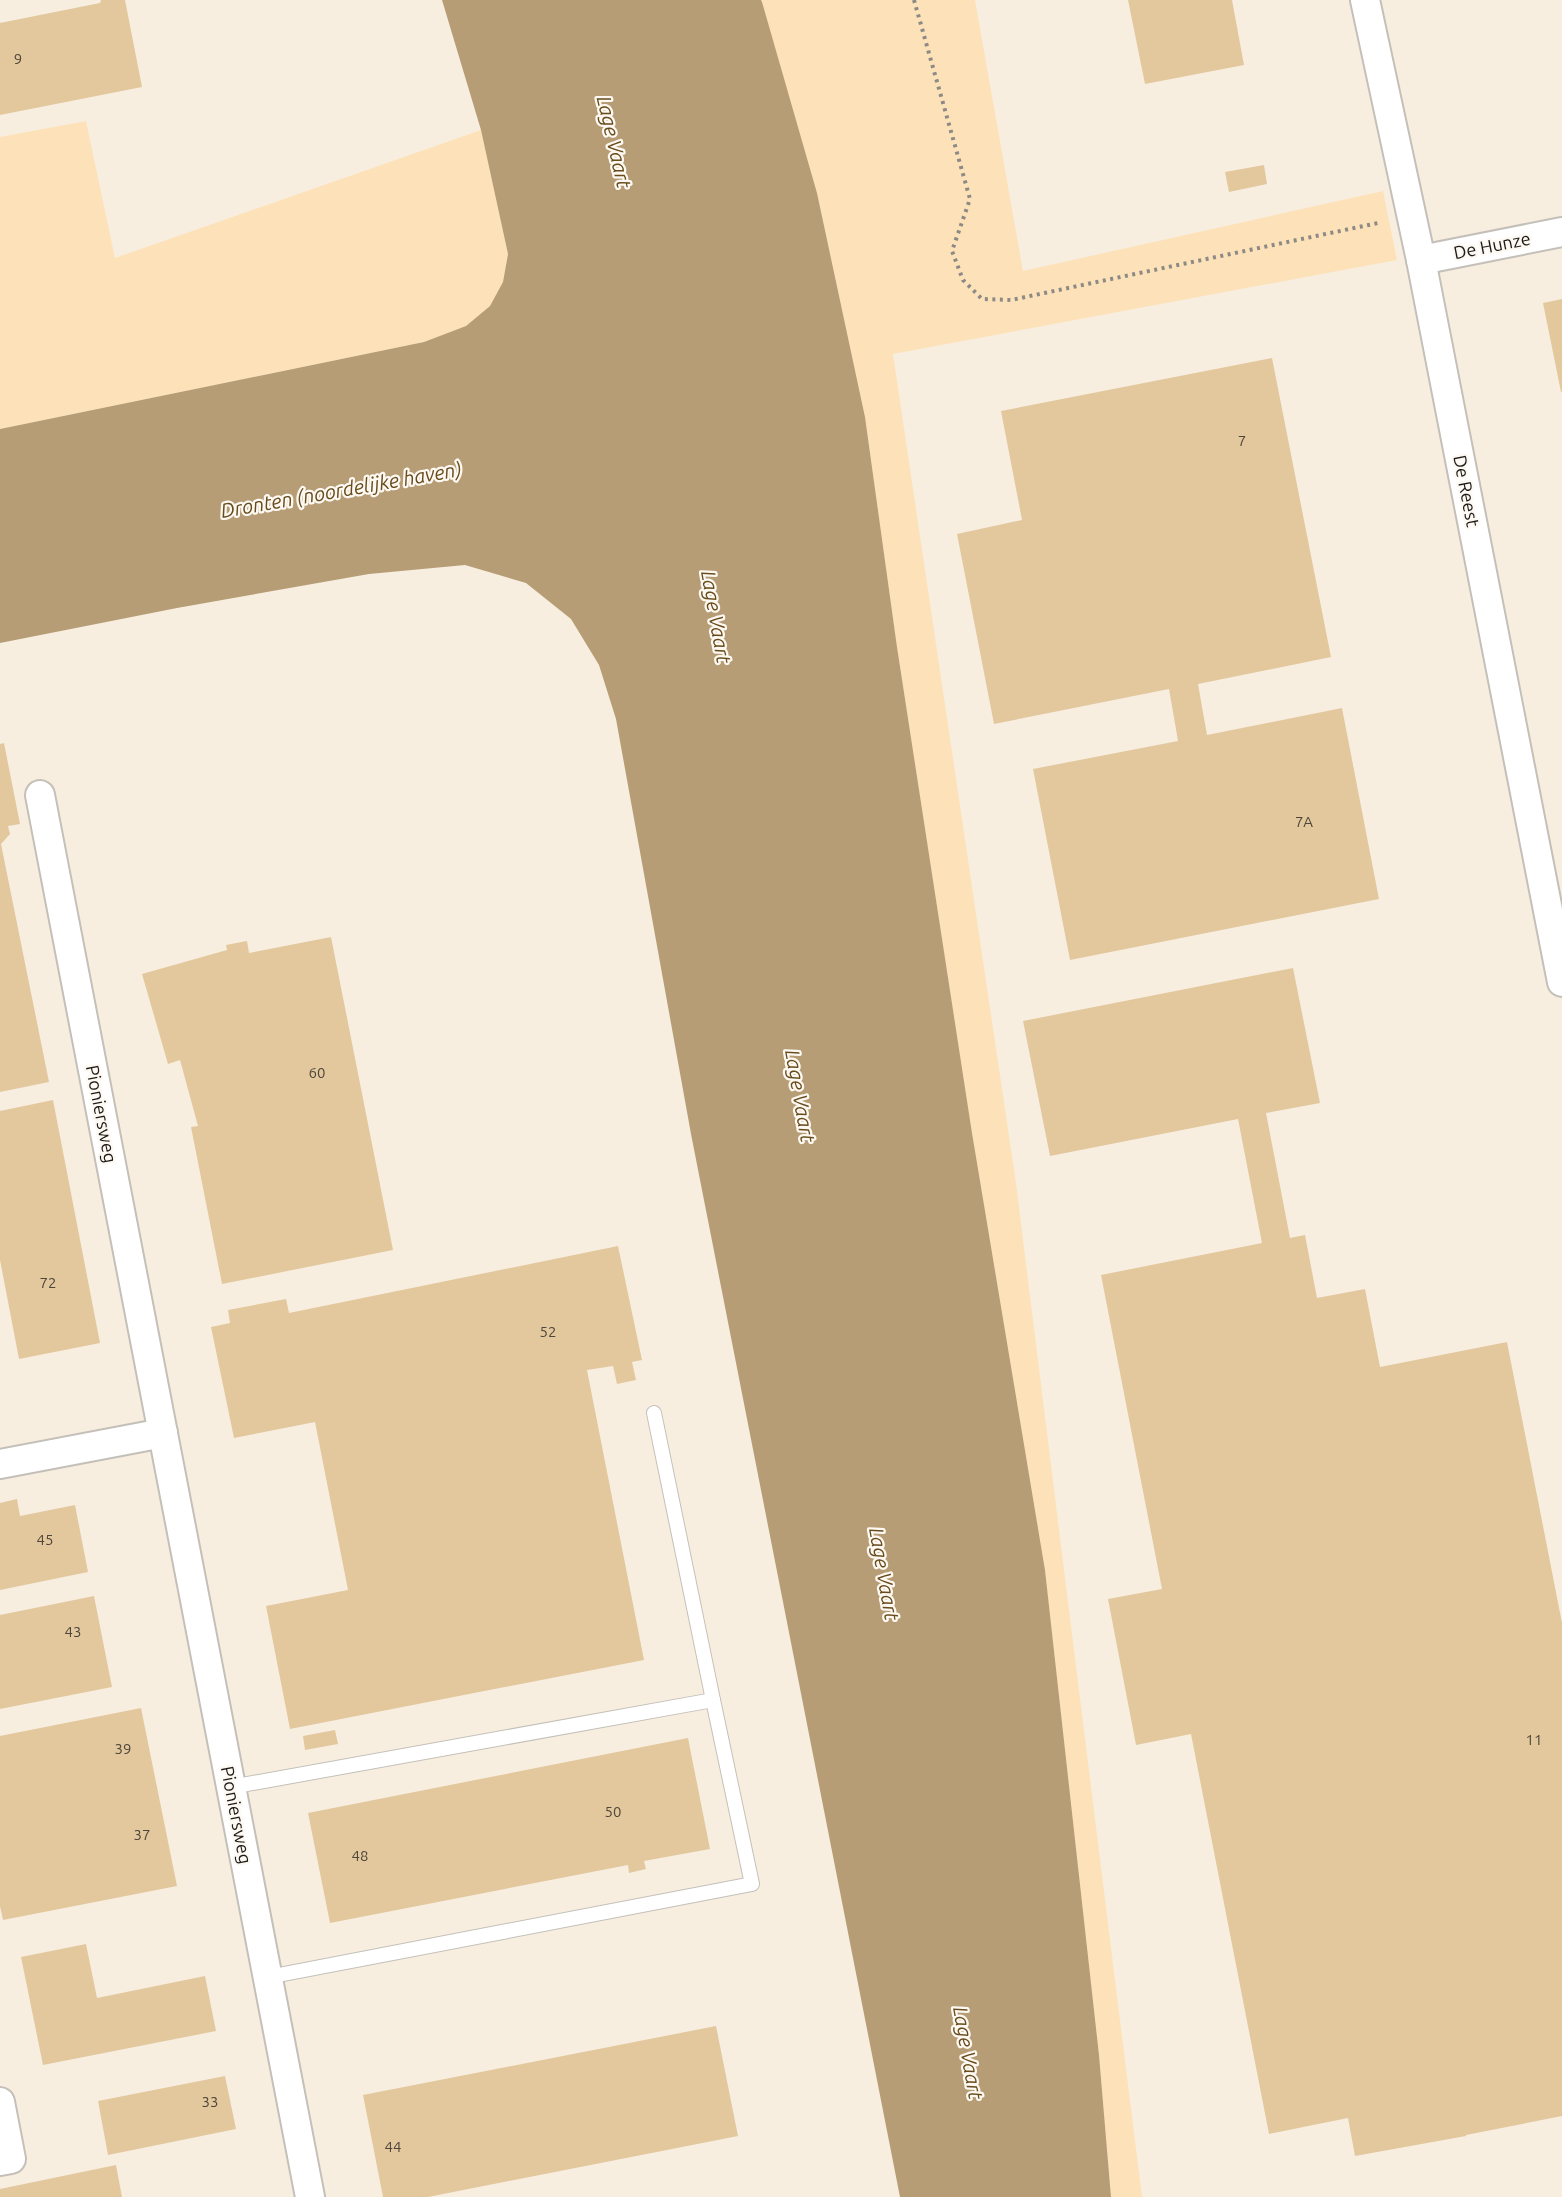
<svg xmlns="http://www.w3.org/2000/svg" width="1562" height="2197" font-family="Ubuntu,sans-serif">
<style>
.built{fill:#f7eee0}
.green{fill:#fde2b9}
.water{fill:#b79d75}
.building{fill:#e3c89e}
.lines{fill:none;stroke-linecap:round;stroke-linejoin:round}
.lane-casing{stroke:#c4c0b9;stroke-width:16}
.street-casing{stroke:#c4c0b9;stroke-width:32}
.path{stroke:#8d8a85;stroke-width:4;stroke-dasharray:3 4.5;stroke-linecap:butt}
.lane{stroke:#fff;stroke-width:14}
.street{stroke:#fff;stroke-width:28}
.labels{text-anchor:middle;stroke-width:4.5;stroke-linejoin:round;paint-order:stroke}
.number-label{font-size:15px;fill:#4e463a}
.street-label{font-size:18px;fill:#1c1a18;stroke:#fdf9f2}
.water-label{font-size:20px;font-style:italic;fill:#674b1b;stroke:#fdf9f2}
</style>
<rect width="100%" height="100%" fill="#fdf9f2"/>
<!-- built -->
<rect class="built" x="0" y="0" width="1562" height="2197"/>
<!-- green -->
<g class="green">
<path d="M761,0H975L1023,271L1383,191L1397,260L893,354L1016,1183L1142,2197H1111L1099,2055L1045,1570L972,1133L897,647L865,417L817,193Z"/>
<path d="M86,121L115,258L481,130L508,254L503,283L490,306L466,326L424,342L0,429V137Z"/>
</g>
<!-- water -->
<path class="water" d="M442,0H761L762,2L817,193L865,417L897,647L972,1133L1045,1570L1099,2055L1111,2197H900L691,1134L616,719L599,665L571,619L526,583L465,565L369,574L177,608L0,643V429L424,342L466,326L490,306L503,282L508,254L481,130Z"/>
<!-- building -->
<g class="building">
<path d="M101,0H125L142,87L0,115V23L100,3Z"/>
<path d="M1128,0H1232L1244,65L1145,84Z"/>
<path d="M1264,165L1267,184L1229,192L1225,172Z"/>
<path d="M1562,299V392H1561L1543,303Z"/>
<path d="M1272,358L1331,657L1198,684L1207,735L1342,708L1379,899L1070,960L1033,769L1178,741L1169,689L994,724L957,534L1022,520L1001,411Z"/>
<path d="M4,743L20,824L8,826L10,834L1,844L49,1082L0,1092V744Z"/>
<path d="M331,937L393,1250L222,1284L191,1127L198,1126L180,1060L168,1064L142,974L227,950L226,945L247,941L249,953Z"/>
<path d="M1293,968L1320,1103L1266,1113L1290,1238L1305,1235L1317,1298L1365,1289L1380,1367L1507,1342L1562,1623V2116L1466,2135V2136L1355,2156L1348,2118L1269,2134L1191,1734L1136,1745L1108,1599L1162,1589L1101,1275L1262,1243L1238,1119L1050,1156L1023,1021Z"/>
<path d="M53,1100L100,1343L19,1359L0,1260V1111Z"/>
<path d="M618,1246L642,1360L632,1362L636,1380L617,1384L613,1366L587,1370L644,1660L290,1729L266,1606L348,1590L315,1422L234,1438L211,1327L230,1323L228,1310L286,1299L289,1313Z"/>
<path d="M17,1499L20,1516L75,1505L88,1572L0,1590V1503Z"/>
<path d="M94,1596L112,1687L0,1709V1615Z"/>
<path d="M141,1708L177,1886L3,1920L0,1906V1736Z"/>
<path d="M335,1730L338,1744L305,1750L303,1736Z"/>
<path d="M688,1738L710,1849L644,1861L646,1869L629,1873L628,1865L330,1923L308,1813Z"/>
<path d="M86,1944L97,1998L205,1976L216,2031L43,2065L21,1957Z"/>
<path d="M716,2026L738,2136L428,2197H383L363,2095Z"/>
<path d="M225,2076L236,2129L108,2155L98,2101Z"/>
<path d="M116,2165L122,2197H0V2189Z"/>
</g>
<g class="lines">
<!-- lane casing -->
<g class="lane-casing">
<g id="lane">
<path d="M654,1413L713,1700"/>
<path d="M231,1787L713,1700L752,1884L268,1977"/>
</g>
</g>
<!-- street casing -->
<g class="street-casing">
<g id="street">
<path d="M1365,0L1421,260L1562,982"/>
<path d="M1421,260L1562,232"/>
<path d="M40,795L310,2197"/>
<path d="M0,1464L163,1433"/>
<path d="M0,2102L11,2159L0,2161"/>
</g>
</g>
<!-- path -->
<path class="path" d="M914,0L970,199L952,251L963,280L982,299L1011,300L1378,223"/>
<!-- lane -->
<use href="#lane" class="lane"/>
<!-- street -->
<use href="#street" class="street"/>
</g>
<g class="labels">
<!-- number labels -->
<g class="number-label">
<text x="18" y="64">9</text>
<text x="1242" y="446">7</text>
<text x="1304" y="827">7A</text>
<text x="317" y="1078">60</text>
<text x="48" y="1288">72</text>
<text x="548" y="1337">52</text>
<text x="45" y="1545">45</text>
<text x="73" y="1637">43</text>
<text x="1534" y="1745">11</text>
<text x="123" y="1754">39</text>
<text x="613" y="1817">50</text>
<text x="142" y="1840">37</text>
<text x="360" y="1861">48</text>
<text x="210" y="2107">33</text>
<text x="393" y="2152">44</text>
</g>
<!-- street labels -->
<g class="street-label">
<text transform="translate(1492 246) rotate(-11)" y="6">De Hunze</text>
<text transform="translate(1466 491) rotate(79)" y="6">De Reest</text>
<text transform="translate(101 1114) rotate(79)" y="6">Pioniersweg</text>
<text transform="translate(236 1815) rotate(79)" y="6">Pioniersweg</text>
</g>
<!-- water labels -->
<g class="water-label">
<text transform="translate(614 142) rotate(77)" y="7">Lage Vaart</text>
<text transform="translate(341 490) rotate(-10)" y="7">Dronten (noordelijke haven)</text>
<text transform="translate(716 617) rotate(80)" y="7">Lage Vaart</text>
<text transform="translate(800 1096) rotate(80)" y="7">Lage Vaart</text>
<text transform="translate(884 1574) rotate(80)" y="7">Lage Vaart</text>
<text transform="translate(968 2053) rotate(80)" y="7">Lage Vaart</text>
</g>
</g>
</svg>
